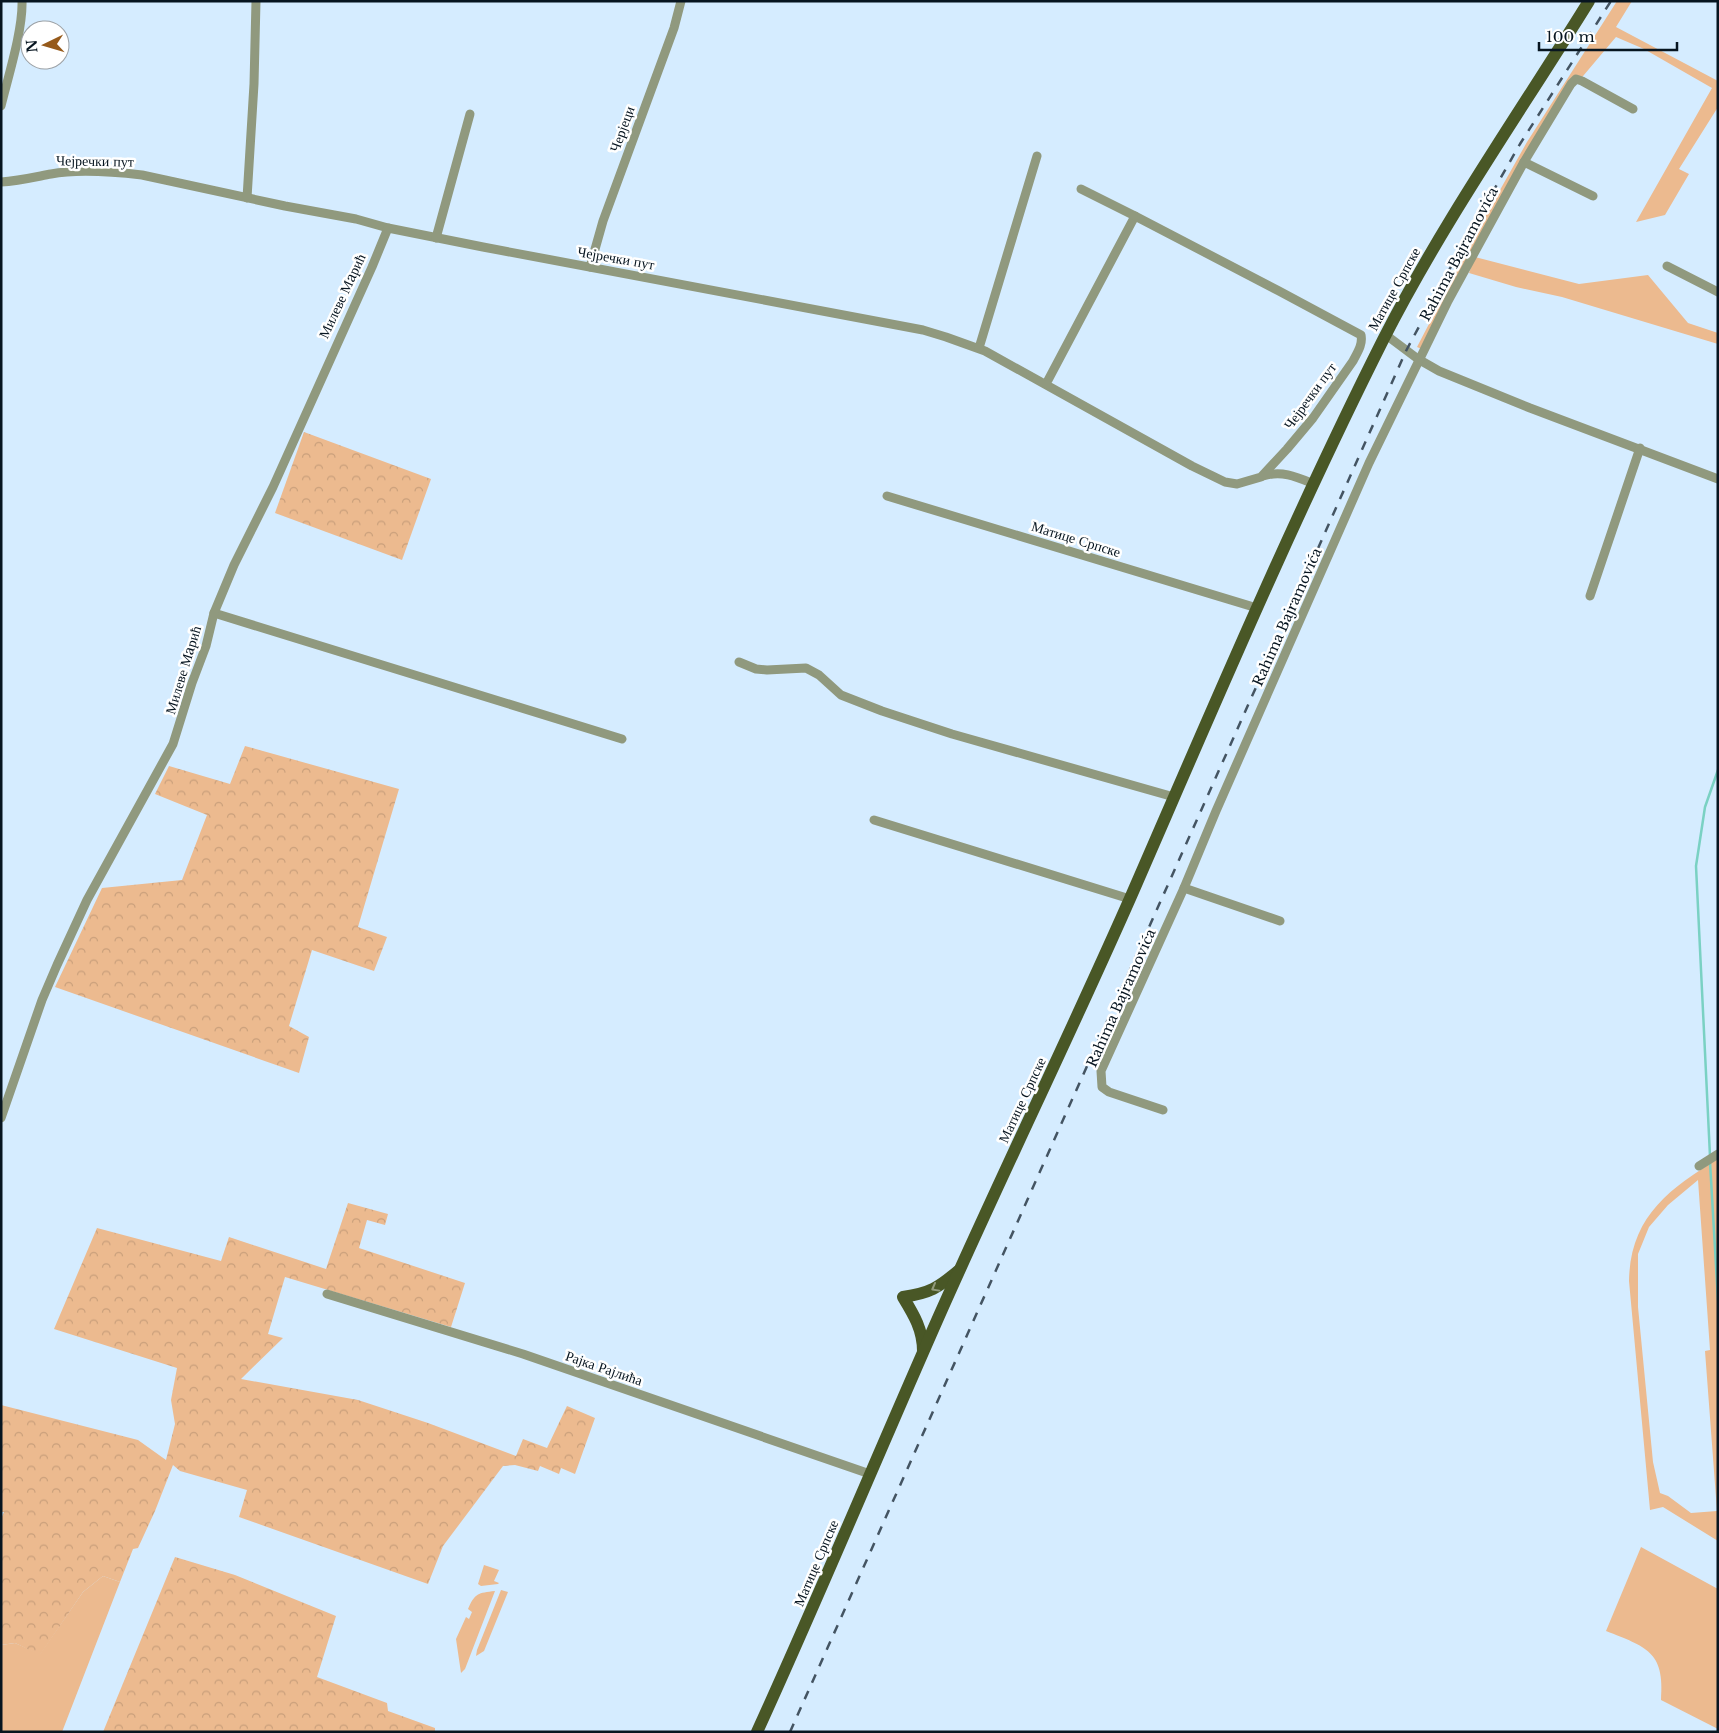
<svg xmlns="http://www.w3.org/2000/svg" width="1719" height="1733" font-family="'Libre Baskerville',serif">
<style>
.grass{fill:#ecba8f;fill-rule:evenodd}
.forest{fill:url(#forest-crowns)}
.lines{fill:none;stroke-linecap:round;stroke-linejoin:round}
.stream{stroke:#7ad1c3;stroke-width:2.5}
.street{stroke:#90997e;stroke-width:9}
.primary{stroke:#495726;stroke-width:12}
.rail{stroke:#445462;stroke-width:2.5;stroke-dasharray:9 9;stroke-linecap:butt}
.oneway{stroke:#929a7d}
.labels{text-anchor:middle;stroke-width:5;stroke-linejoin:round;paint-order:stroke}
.street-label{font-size:14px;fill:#071520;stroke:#fff}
</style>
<defs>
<pattern id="forest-crowns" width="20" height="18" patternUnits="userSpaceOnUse" patternTransform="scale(1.25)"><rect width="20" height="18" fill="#ecba8f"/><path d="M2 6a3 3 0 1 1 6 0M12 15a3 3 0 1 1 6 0" fill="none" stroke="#c99f7b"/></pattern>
</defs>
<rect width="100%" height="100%" fill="#d5ecff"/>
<!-- grass -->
<g class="grass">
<path d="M1617,1H1632L1616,27L1718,81V107L1679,169L1689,174L1665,215L1636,222L1712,88L1644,49L1616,37L1578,82L1574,79L1424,350L1417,347L1482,222L1527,142Z"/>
<path d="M1475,257L1579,284L1648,275L1688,323L1718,333V344L1562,297L1516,287L1469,273Z"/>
<path d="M1718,1159V1541L1663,1507L1650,1510L1629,1281C1630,1218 1668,1189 1718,1159ZM1698,1180L1710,1350L1705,1351L1717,1511L1691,1513L1668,1496L1660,1493L1653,1462L1638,1307V1254L1649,1227L1668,1205Z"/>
<path d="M1641,1547L1718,1589V1729L1661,1700C1665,1651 1646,1647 1606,1631Z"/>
<path d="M484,1565L499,1570L494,1581L499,1583L498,1584L481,1586L478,1584Z"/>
<path d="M103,1576L120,1582L62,1732H1V1645L15,1643L40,1654L83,1592Z"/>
<path d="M501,1590L508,1592L484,1651L476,1656L477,1650Z"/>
<path d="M495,1591L465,1669L461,1673L456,1639L466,1617L469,1619L472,1612L468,1609C475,1593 478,1593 495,1591Z"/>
</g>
<!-- forest -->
<g class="forest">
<path d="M304,432L431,479L402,560L275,513Z"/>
<path d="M245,746L399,789L358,927L387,937L374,971L312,950L289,1026L309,1037L299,1073L55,987L102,888L182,880L207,815L155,794L169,766L230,784Z"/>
<path d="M348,1203L388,1214L385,1225L367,1220L359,1248L465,1283L451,1327L285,1277L268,1334L283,1338L241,1379L358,1400L428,1423L516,1456L523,1439L547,1448L567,1406L595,1418L575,1474L561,1468L559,1474L540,1466L538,1471L515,1465L503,1466L443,1546L428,1584L239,1517L247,1490L180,1471L173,1465L155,1511L138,1548L133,1549L120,1582L103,1576L83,1592L40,1655L15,1643L1,1645V1519L4,1512H1V1405L138,1440L166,1460L175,1424L171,1400L177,1368L54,1329L97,1228L221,1261L229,1237L326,1269Z"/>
<path d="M175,1557L235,1575L336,1616L317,1677L387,1703L388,1711L435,1728V1732H103Z"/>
</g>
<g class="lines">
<!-- stream -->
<g class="stream">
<path d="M1710,1156L1696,866L1705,807L1718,770"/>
<path d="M1710,1162L1718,1300"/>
</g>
<!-- street -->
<g class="street">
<path d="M1,106C8,77 23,30 22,1"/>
<path d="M1524,162L1571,84L1576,79L1582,81L1633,109"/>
<path d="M1,182C18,181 35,177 51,174C77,169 116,172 142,175L285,206L356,219L388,228L483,247L923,330L946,337L985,351L1192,466L1225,482L1237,484L1261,477L1287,449L1313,418L1353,361C1357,353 1363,345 1361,335L1279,291L1135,216L1046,384"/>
<path d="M1081,189L1135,216"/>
<path d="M247,198L254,84L256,1"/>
<path d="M436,238L470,114"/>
<path d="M1667,266L1718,292"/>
<path d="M590,267L603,221L674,28L681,1"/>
<path d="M1386,335L1418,359L1439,371L1530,408L1718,479"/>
<path d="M979,348L1037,156"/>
<path d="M1263,476C1282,470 1297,477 1314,484"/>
<path d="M887,496L1257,608"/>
<path d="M1590,596L1640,448"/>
<path d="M214,613L622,739"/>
<path d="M739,662L756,669L767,670L806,668L819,675L841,695L882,711L952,734L1174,797"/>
<path d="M874,820L1130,899"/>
<path d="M1184,888L1280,921"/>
<path d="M1163,1110L1109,1092L1102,1087L1101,1071L1184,888L1216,811L1369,463L1448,301L1524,162L1593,196"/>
<path d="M1,1118L42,1000L57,965L87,900L173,744L192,683L206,646L214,613L234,565L273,487L372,267L388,228"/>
<path d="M1699,1166L1718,1154"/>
<path d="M327,1294L523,1354L870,1474"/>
</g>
<!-- primary -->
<g class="primary">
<path d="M923,1351C923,1330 914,1315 903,1297C930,1293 938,1288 958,1271"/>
<path d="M757,1732C820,1594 878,1454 939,1316C1002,1174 1070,1035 1132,894C1213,708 1292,521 1383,340C1443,222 1519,114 1589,1"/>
</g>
<!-- rail -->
<path class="rail" d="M790,1732L1406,351L1463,244L1520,144L1611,1"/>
</g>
<!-- one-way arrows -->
<defs><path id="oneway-chevron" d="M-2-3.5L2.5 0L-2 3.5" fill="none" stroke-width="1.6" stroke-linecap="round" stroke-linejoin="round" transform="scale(1.25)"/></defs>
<use class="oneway" href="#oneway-chevron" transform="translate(935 1288) rotate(151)"/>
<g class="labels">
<!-- street labels -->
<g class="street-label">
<text transform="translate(622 129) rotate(-70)" y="5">Черјеци</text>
<text transform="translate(95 161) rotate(1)" y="5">Чејречки пут</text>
<text transform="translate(1459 254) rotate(-62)" y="5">Rahima Bajramovića</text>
<text transform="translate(616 258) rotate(10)" y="5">Чејречки пут</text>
<text transform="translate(1394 289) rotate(-61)" y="5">Матице Српске</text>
<text transform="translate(342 296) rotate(-65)" y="5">Милеве Мaрић</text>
<text transform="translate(1310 396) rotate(-54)" y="5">Чејречки пут</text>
<text transform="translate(1076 539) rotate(17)" y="5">Матице Српске</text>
<text transform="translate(1287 617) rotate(-66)" y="5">Rahima Bajramovića</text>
<text transform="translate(183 670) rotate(-73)" y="5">Милеве Мaрић</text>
<text transform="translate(1121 998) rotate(-66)" y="5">Rahima Bajramovića</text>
<text transform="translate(1022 1100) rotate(-65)" y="5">Матице Српске</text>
<text transform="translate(604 1368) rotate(19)" y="5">Рајка Рајлића</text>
<text transform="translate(816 1563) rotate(-67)" y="5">Матице Српске</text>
</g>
</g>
<!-- border -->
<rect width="1719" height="1733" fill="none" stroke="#071520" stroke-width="5"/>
<!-- north arrow -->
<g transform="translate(45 45) rotate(265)"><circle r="24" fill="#ffffff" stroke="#9ca1a6"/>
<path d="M0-4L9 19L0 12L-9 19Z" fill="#965a1a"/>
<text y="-8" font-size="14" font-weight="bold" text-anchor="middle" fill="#071520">N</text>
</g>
<!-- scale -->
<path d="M1539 42v8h138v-8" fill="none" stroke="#071520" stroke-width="2.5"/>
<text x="1546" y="42" font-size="15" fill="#071520" stroke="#ffffff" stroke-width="4" paint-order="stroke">100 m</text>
</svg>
